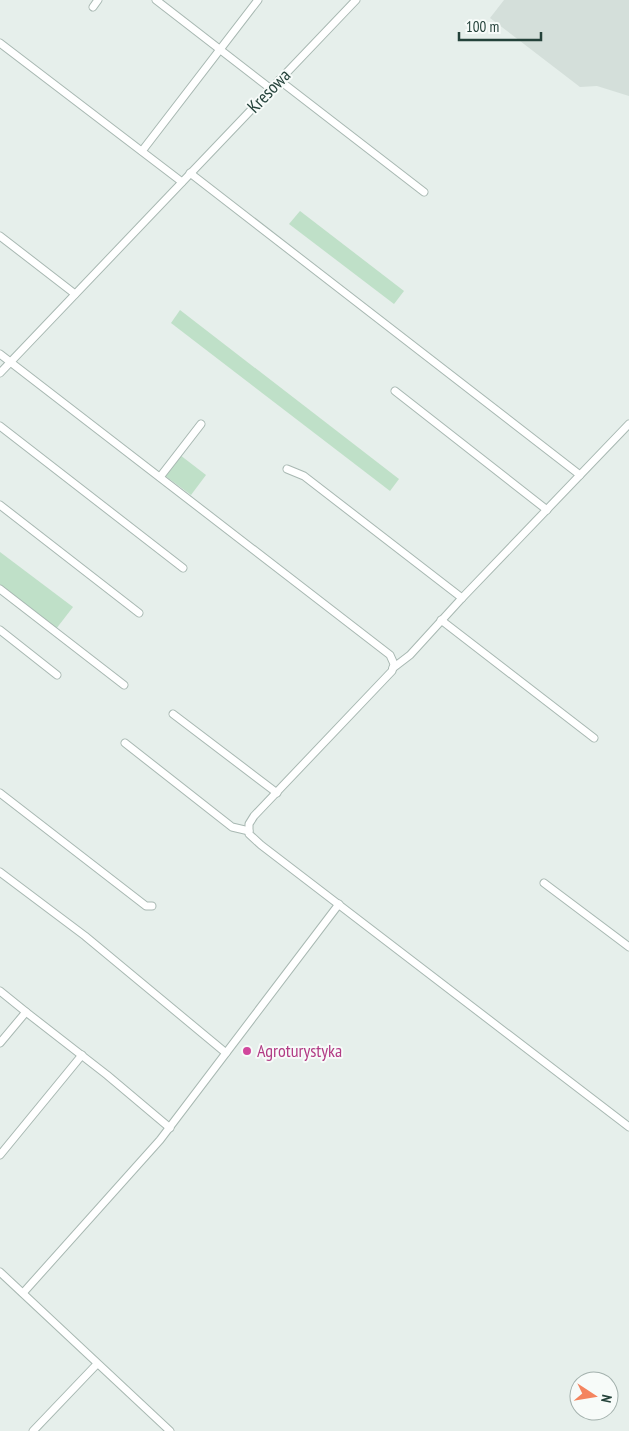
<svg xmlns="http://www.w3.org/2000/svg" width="629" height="1431" font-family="'PT Sans Narrow',sans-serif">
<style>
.built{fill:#d4dfda}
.green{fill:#bfe0c8}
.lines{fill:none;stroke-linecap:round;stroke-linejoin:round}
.minor-casing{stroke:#a8b8b2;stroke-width:9}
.minor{stroke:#fff;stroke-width:7}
.hotel-dot{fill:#d1479c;stroke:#f7fbf9;stroke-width:2}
.labels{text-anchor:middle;stroke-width:4;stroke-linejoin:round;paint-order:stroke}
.street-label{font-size:18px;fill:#24423a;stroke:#f7fbf9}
.hotel-label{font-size:18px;fill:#b23c85;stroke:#f7fbf9;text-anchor:start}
</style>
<rect width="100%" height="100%" fill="#e6efeb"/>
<!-- built -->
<path class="built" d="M504,0H629V96L597,86L580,87L490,18Z"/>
<!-- green -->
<g class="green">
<path d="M300,211L404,291L394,304L289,224Z"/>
<path d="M180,310L399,479L390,491L171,323Z"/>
<path d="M180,455L206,475L191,495L164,475Z"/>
<path d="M0,552L73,607L56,629L0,585Z"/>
</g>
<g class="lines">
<!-- minor casing -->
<g class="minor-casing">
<g id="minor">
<path d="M156,0L271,89"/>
<path d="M93,7L98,0"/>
<path d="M0,43L182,182"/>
<path d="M279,80L424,192"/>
<path d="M142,151L258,0"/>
<path d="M190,173L580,475"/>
<path d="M0,236L75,294"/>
<path d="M0,354L390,655L394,664L392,671L254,816L249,824V834L261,845L629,1127"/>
<path d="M0,373L356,0"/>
<path d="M395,391L547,510"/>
<path d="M0,426L183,568"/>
<path d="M287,469L304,476L462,598"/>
<path d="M160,477L201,424"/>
<path d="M0,505L139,613"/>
<path d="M0,589L124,685"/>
<path d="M441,620L594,738"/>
<path d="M0,630L57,675"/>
<path d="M393,668L410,655L462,598L629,424"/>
<path d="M173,714L277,793"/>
<path d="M125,743L232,827L249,831"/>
<path d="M0,793L146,906H152"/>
<path d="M0,872L85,936L226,1053"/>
<path d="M544,883L629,947"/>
<path d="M0,991L26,1012L0,1043"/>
<path d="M26,1012L107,1075L170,1128"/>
<path d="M0,1155L82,1055"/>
<path d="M0,1272L170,1431"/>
<path d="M23,1293L160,1140L339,904"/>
<path d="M33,1431L97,1364"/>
</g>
</g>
<!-- minor -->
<use href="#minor" class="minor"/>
</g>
<!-- markers -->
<circle class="hotel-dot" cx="247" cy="1051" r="5"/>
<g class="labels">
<!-- street labels -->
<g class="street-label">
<text transform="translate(269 91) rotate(-46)" y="6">Kresowa</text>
</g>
<!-- hotel labels -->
<g class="hotel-label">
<text x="257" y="1057">Agroturystyka</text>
</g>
</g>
<!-- north arrow -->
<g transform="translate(594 1396) rotate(102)"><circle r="24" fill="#f7fbf9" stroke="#a3b1ad"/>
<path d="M0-4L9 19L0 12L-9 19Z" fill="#f4845f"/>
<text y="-8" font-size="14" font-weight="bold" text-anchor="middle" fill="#24423a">N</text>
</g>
<!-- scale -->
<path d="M459 32v8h82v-8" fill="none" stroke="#24423a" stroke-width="2.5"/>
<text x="466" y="32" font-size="15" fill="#24423a" stroke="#f7fbf9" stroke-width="4" paint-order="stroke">100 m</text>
</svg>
